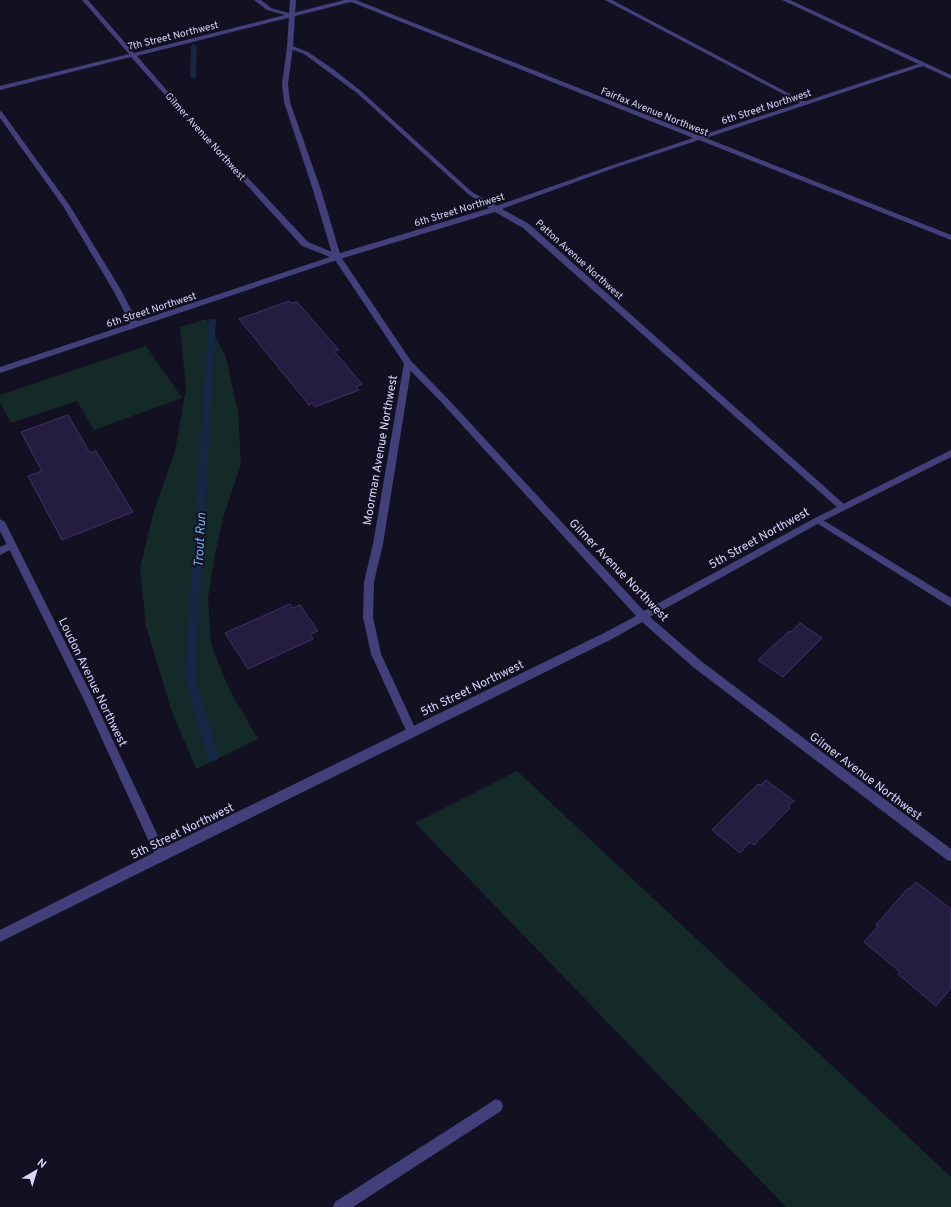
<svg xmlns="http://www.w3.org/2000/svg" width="951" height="1207" font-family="Overpass,sans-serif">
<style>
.green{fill:#132a29}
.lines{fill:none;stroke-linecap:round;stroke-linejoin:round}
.stream{fill:#142746;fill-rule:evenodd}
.building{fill:#251d40;stroke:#3d326a}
.service{fill:#423f7b;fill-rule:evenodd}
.minor{fill:#423f7b;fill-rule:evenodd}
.tertiary{fill:#423f7b;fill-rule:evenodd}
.labels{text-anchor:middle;stroke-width:4;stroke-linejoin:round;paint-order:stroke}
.far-street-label{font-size:10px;fill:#d8d4fb;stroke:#131021}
.street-label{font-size:12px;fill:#d8d4fb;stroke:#131021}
.water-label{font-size:13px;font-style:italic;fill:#6cb2f0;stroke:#131021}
</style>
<rect width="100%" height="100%" fill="#131021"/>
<!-- green -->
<g class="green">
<path d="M206,319L226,357L238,412L241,464L224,515L215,554L208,598L211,644L229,689L258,739L196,769L171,709L146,626L140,568L154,511L175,451L186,388L180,327Z"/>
<path d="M146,346L182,398L94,430L77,401L11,423L0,402V395Z"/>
<path d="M517,771L951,1177V1207H786L415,823Z"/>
</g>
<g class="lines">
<!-- stream -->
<g class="stream">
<path d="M194,44L197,46L196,77L193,79L190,77L191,46Z"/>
<path d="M209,319H215L216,321L195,677L219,757L217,760L213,762L209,760L207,757L185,677Z"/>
</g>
</g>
<!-- building -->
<g class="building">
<path d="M289,301L291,303L297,302L339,350L334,351L362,384L356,387L359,390L315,407L312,403L309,405L239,319Z"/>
<path d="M68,415L90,453L96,451L133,512L62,540L28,476L42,471L21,432Z"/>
<path d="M290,604L293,608L300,605L318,631L310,634L313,639L248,669L225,633Z"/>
<path d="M800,623L822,638L783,677L758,660L789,631L791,632Z"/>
<path d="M766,780L794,801L788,806L790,808L754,845L750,842L740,853L712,830L758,784L761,785Z"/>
<path d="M916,882L951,909V988L936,1006L898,974L900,972L864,942L878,926L876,925L908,888L910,889Z"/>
</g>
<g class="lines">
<!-- service -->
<g class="service">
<path d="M254,0H261L271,8L295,15L292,17L267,10Z"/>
<path d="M605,0H612L809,104L804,105Z"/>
<path d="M290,45L308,52L333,69L361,91L472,192L499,207V211H493L468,194L357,93L304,54L288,48L287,47Z"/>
<path d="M0,111L2,112L70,206L121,290L139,325L138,327H135L131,325L113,290L63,206L0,118Z"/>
<path d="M818,517L951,598V607L815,522L813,520Z"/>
<path d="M11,542L14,544L16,546L14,548L0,555V547Z"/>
<path d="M496,1099L501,1101L503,1106L501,1111L353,1207H333L335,1202Z"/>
</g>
<!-- minor -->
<g class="minor">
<path d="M82,0H88L134,53L344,0H356L700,136L918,64L782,0H790L951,75V79L923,66L706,138L951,235V240L699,140L614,168L502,209L529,224L845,505L847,507L845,509H839L523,228L495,212L340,259L0,373V367L330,257L302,246L173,104L131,57L0,90V86L129,54ZM351,2L693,138L610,166L493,207L337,254L308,242L177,102L137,56Z"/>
<path d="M408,360L412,363L383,544L374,582L373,617L381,654L417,732L416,735L412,737L408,735L371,654L363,617L364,582L373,544L404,363Z"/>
<path d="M0,519L5,522L94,700L167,855L165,859L161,860L157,859L84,700L0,531Z"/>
</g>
<!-- tertiary -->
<path class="tertiary" d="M290,0H296L293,47L288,84L290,102L321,190L341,257L411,361L448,399L644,611L815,518L951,450V457L821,522L650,617L701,661L951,849V861L947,860L693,667L642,622L612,639L0,942V930L157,851L604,633L636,616L442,403L405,365L333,257L313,190L284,102L282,84L287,47Z"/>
</g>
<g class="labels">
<!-- far-street labels -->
<g class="far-street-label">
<text transform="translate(173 35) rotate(-14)" y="4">7th Street Northwest</text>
<text transform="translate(766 106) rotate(-18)" y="4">6th Street Northwest</text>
<text transform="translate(655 111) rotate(22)" y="4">Fairfax Avenue Northwest</text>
<text transform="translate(206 136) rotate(48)" y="4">Gilmer Avenue Northwest</text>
<text transform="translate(459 209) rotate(-17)" y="4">6th Street Northwest</text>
<text transform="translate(580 259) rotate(42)" y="4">Patton Avenue Northwest</text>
<text transform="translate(151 309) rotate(-18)" y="4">6th Street Northwest</text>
</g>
<!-- street labels -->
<g class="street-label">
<text transform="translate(380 450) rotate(-80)" y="4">Moorman Avenue Northwest</text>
<text transform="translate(759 538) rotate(-29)" y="4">5th Street Northwest</text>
<text transform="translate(619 570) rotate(46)" y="4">Gilmer Avenue Northwest</text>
<text transform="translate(93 682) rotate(64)" y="4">Loudon Avenue Northwest</text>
<text transform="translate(472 688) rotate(-26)" y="4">5th Street Northwest</text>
<text transform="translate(866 776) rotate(37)" y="4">Gilmer Avenue Northwest</text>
<text transform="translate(182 831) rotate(-26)" y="4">5th Street Northwest</text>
</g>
<!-- water labels -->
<g class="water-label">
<text transform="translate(199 540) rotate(-87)" y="5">Trout Run</text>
</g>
</g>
<!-- north arrow -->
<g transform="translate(36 1171) rotate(38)" stroke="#131021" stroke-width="3" paint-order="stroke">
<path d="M0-3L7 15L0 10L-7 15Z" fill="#d8d4fb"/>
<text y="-6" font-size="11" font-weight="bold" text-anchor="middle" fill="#d8d4fb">N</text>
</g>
</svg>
